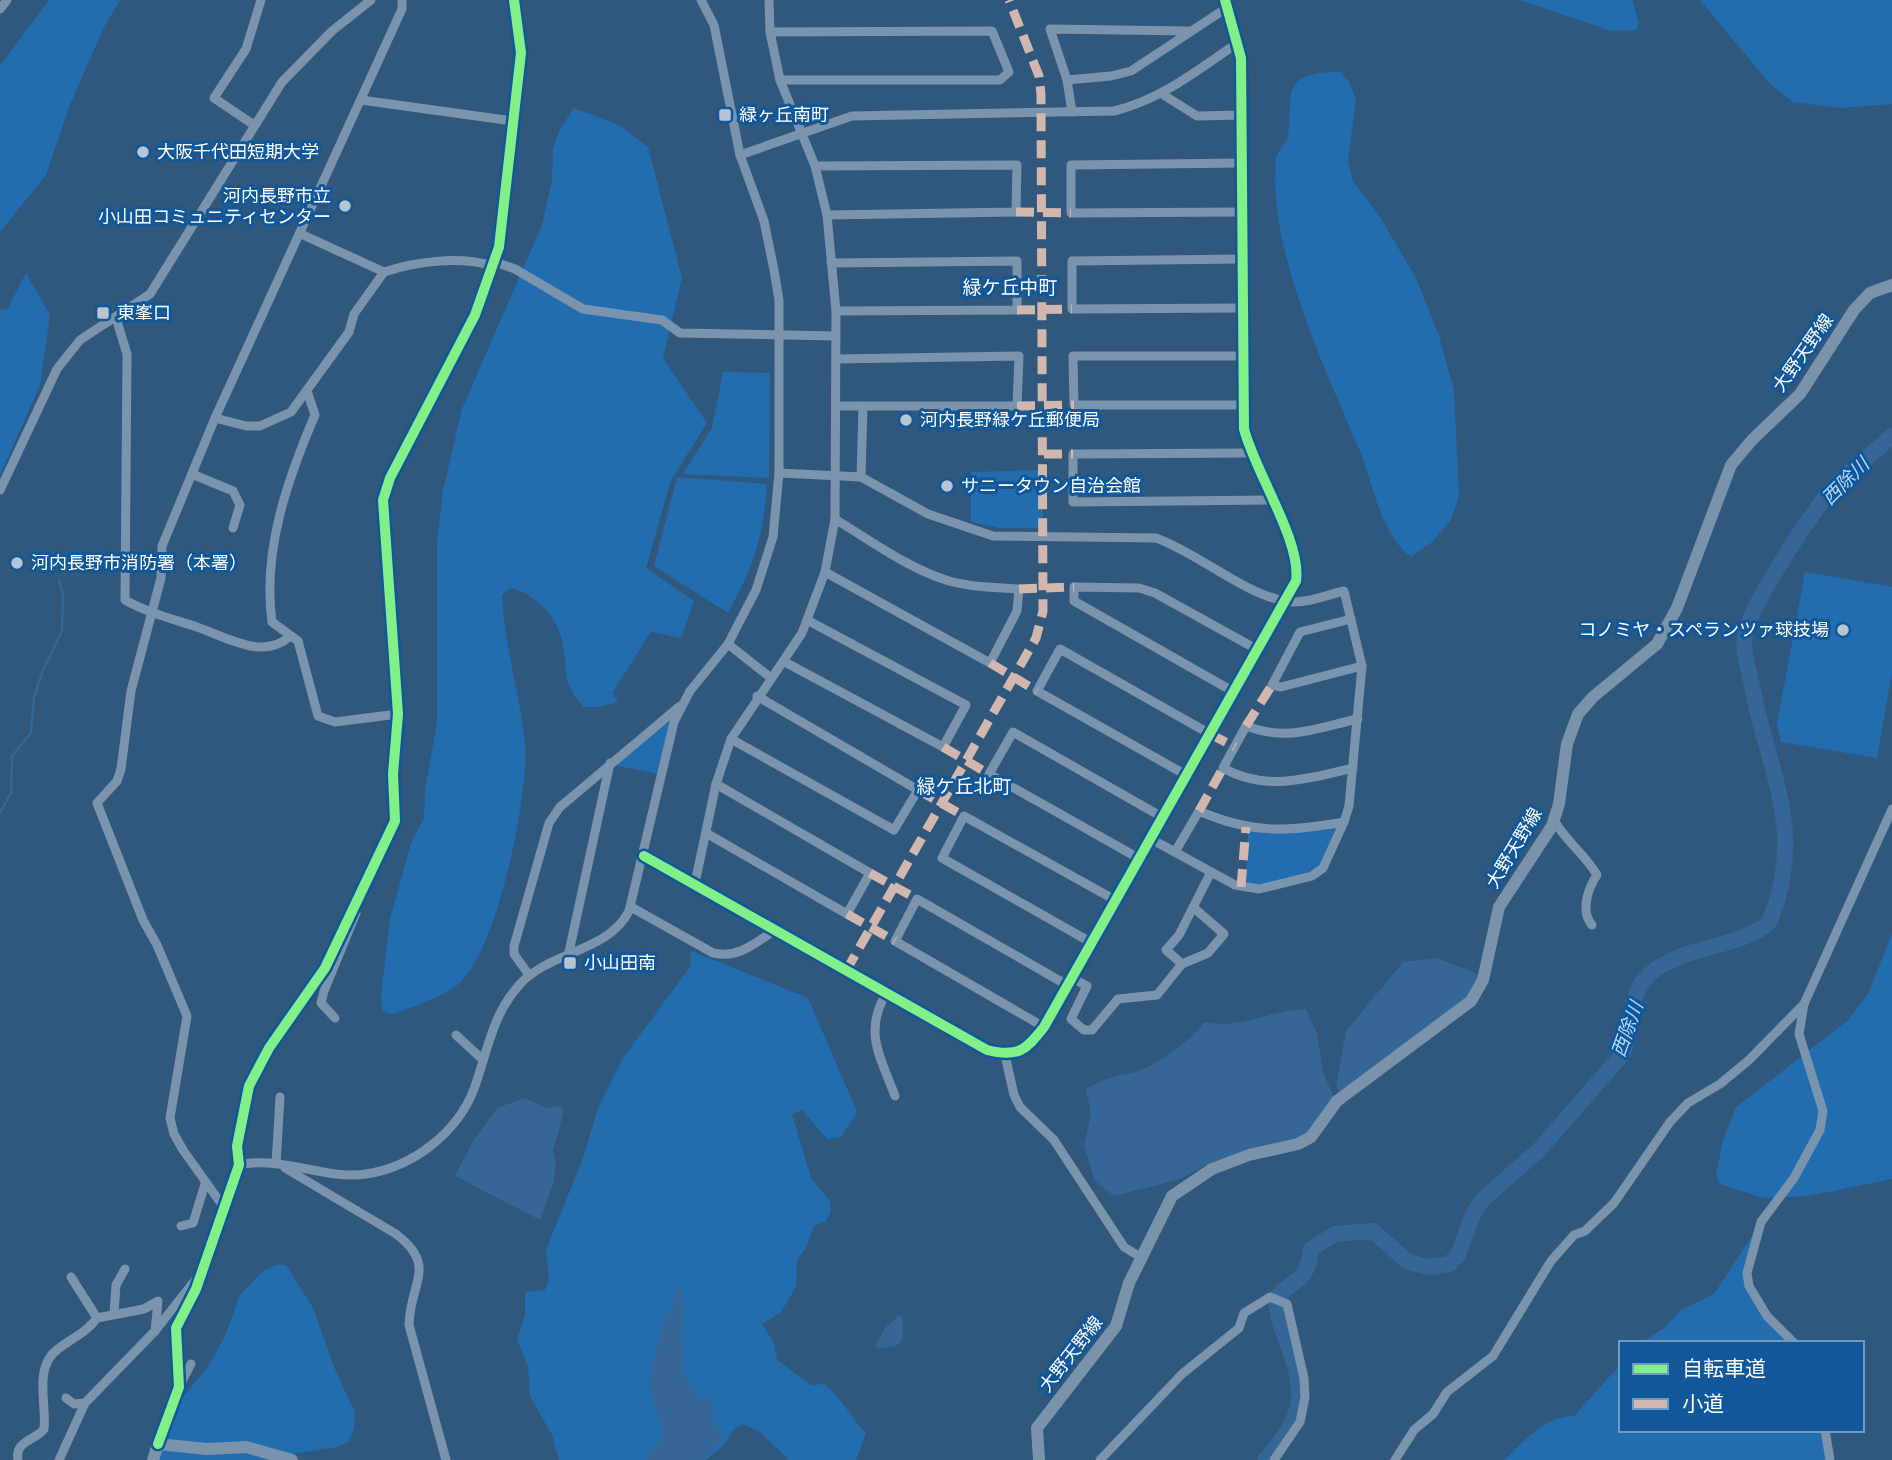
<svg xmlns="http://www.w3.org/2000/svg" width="1892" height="1460" font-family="'Fira Sans','Noto Sans JP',sans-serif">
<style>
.green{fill:#226db0}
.water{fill:#356796}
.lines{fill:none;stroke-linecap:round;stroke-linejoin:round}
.stream{stroke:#356796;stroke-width:2.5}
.river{stroke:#356796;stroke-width:16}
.minor{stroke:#7b94ad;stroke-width:9}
.major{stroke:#7993ab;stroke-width:12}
.quiet{stroke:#d1b7ad;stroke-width:9;stroke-dasharray:18 9;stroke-linecap:butt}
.cycleway-casing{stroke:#11589b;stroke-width:15}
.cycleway{stroke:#82f089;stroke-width:10}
.poi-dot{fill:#b7c4d1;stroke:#11589b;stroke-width:2.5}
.labels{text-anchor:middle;stroke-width:6;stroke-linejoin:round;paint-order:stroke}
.poi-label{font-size:18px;fill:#fff;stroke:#11589b;text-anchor:start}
.street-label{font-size:18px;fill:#fff;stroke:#11589b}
.neighbourhood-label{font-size:19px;fill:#fff;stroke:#11589b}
.water-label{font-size:19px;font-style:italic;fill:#b2d9fb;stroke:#11589b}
</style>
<rect width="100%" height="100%" fill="#30577c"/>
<!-- green -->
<g class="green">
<path d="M49,0H120L103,29L69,107L46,175L0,232V66Z"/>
<path d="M1520,0H1632L1639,23L1636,30L1611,31Z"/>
<path d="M1700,0H1892V104L1840,108L1793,102L1769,83Z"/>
<path d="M1339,71L1349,81L1356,100L1348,160L1353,181L1380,217L1416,278L1439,336L1454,390L1459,496L1451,520L1432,542L1411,557C1380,534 1373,483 1359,449C1325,368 1267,248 1276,159C1277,150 1287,144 1288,136C1294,91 1278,75 1339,71Z"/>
<path d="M574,108L621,126L648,147L682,278L663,358L707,423L671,480L646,568L694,601L681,638L651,632L612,693L618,702L599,707H584C559,680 569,670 562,640C556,615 534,593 510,588L502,595C504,645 520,694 525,743C529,796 498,946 460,983C447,995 409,1009 392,1014L382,1011L381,995L390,919L411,843L424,818L425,791L437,722V543L443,491L462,409L542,225L552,180L553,149L560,129Z"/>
<path d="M26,273L50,315L40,385L0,475V309L7,310Z"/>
<path d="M723,372L770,373L769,478L683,474L712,428Z"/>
<path d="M1042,470L1043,528H998L971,522V472Z"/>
<path d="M677,477L767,484C763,539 754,564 728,613L654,566Z"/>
<path d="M1805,572L1892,587V673L1877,758L1781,742L1777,724Z"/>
<path d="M663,723L670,724L659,774L618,766V760Z"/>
<path d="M1341,824C1335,837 1330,859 1319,869C1303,885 1267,887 1246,886L1248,828Z"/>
<path d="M1892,934V1179L1808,1196L1763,1198L1720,1184L1716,1175L1723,1140L1736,1107L1847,1021L1868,994Z"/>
<path d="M691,951L808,998L857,1112L841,1137L827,1139L802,1110L792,1114L811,1178L830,1201L831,1212L825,1222L814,1226L806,1248L797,1260L796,1286L786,1304L779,1314L762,1324L774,1343L777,1360L812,1385L824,1384C839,1394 851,1418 866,1433L856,1460H789L760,1432L743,1424L733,1430L723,1446L705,1460H559L552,1435L530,1396L528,1367L517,1339L525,1315V1292L545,1290L549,1278L546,1250L583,1158L598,1108L623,1058L690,967Z"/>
<path d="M1761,1222L1747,1273L1767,1315L1794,1343H1641L1664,1328L1681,1310L1714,1294Z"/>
<path d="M277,1265H286L313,1308L336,1372L355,1412L354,1429L348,1442L337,1447L293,1454L292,1460H149L173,1409L208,1367L224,1338L240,1295L264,1270Z"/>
<path d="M1621,1364V1430H1824L1830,1460H1504C1524,1441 1545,1416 1574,1416Z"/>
</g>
<!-- water -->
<g class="water">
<path d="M1436,958L1481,975L1469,998L1340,1093L1336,1086L1346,1031L1403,962Z"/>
<path d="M1306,1009L1317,1034L1323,1072L1334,1098L1306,1134L1290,1142L1215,1161L1177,1180L1114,1196L1095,1181L1084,1145L1091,1114L1086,1089C1102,1080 1115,1075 1132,1073C1149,1071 1196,1037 1204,1022C1238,1030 1272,1010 1306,1009Z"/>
<path d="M525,1098L546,1108L559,1106L564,1111L553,1151L556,1162L554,1181L540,1220L455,1176L473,1141L497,1108Z"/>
<path d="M678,1283C696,1314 667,1370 700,1398L711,1396C714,1404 710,1411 713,1419C717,1428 722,1431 722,1441L701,1460H646L664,1436L648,1383L663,1323L673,1304Z"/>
<path d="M899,1315L903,1319V1339L896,1346L877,1349L875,1346L885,1328Z"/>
</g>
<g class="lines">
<!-- stream -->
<path class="stream" d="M0,813L11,793L12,756L31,733L34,697L43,670L62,631L63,595L59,579"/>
<!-- river -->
<path class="river" d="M1265,1460C1302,1420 1308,1396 1288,1345C1282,1330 1276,1314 1277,1297C1296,1276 1307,1284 1311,1249L1335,1234L1373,1231L1408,1262L1430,1267L1449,1264L1458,1255L1473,1214L1483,1199L1539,1150L1621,1056C1634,1034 1627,1004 1642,983C1671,944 1736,951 1769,923C1807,832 1769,775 1752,686C1749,670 1742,651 1745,634C1751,604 1814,508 1836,485C1853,467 1874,453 1892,436"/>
<!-- minor -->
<g class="minor">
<path d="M0,9L7,0"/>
<path d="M770,32L992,31L1009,72L1000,80H780"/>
<path d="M1067,80L1111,76L1131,71L1228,7"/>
<path d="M1162,94L1197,116L1242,115"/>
<path d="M361,100L513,121"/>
<path d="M1072,112L1067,80L1050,29L1189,31"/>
<path d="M254,125L214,98L246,49L261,0"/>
<path d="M740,155L852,116L1114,111C1161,100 1199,69 1239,42"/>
<path d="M1242,163L1071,165V213L1242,212"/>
<path d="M815,166L1017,165L1016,212L827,215"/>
<path d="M301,234L384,272"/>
<path d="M1242,259L1072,261V309L1243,308"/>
<path d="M495,262L515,269L583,309L662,320L680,333L836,336"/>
<path d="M831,263L1017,261V310L836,311"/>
<path d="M116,318L127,354L125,600C148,613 173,619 197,627C226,637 264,661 290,636"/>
<path d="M1243,356H1073L1074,405H1243"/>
<path d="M836,359L1019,356L1017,406H836"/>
<path d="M307,391L315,415C288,478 262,551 272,622L298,641L318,716L335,722L398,714"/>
<path d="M215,418L246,426H260L291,412L349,332L354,314L384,272C418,261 459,256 494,266"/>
<path d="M1250,453L1073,454V502L1271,500"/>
<path d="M779,473L861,477L928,514L993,536L1156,538C1198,553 1244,594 1285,601C1303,605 1326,595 1344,591L1362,666L1349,806L1344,822L1323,868L1312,876L1259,889L1235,885L1151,839"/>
<path d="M192,474L233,491L240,505L233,528"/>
<path d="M861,477L863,406"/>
<path d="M0,490L57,369L80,340L150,294L282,82L332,31L371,0"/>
<path d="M825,572L990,663L1017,611L1019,589C996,588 972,587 949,581C909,569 871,541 835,519"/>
<path d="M1351,619L1300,632L1272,685L1281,687L1362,666"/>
<path d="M728,644L771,678"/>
<path d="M783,661L943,747L966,705L807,620"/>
<path d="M1234,692L1074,601V587L1139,588L1155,593L1258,650"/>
<path d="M731,739L894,830L918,790L757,696"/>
<path d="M1353,768C1309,779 1265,792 1223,768L1246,726C1289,742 1315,728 1358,719"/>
<path d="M1186,775L1037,691L1060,649L1210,734"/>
<path d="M1554,820C1566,842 1584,853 1597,875C1588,888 1580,911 1592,925"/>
<path d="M706,833L847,914L870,873L716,784"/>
<path d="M1175,852L1199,811C1252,834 1288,832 1344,822"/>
<path d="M644,856L987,1050C1018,1058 1026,1050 1044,1027L1296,581C1302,542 1255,472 1244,429L1241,58L1225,0"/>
<path d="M1140,859L989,774L1013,732L1162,817"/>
<path d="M695,883L716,784L731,739L802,633L825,572L835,519L836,311L827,215L815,166L780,80L770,32L769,0"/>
<path d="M631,907L713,953C738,959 755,943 775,930"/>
<path d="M1092,943L942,858L964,816L1115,900"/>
<path d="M569,952L610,763"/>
<path d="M1182,964L1208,953L1224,934L1194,908"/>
<path d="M529,975L514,954V946L549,823L560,807L680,706"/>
<path d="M1072,978L1087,986L1071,1019L1084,1030H1092L1118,999L1157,995L1182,964L1166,950L1179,935L1211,872"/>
<path d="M886,994C863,1032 881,1058 895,1096"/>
<path d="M335,1018L321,1003L324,991L356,913"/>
<path d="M1044,1027L895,941L917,899L1067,985"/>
<path d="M456,1035L482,1059"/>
<path d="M1005,1055L1014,1095L1020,1107L1054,1140L1124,1247L1142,1258"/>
<path d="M276,1164L280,1097"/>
<path d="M239,1165C281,1155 323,1180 366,1174C413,1167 457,1133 474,1089C488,1050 492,1014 521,983C552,951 609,951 629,911L674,722L690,691L728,644L756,590L773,537L779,473V300L774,270L764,221L740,155L714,25L701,0"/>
<path d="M285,1168L396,1234C438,1266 410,1282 409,1325L446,1460"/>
<path d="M225,1209L183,1150L174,1134L170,1118L187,1016L157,945L143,920L97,803L117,781L121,769L131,691L161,578L162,546L215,418L402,9V0"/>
<path d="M181,1226L193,1223L205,1184"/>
<path d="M71,1277L97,1318"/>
<path d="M114,1313L116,1285L125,1269"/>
<path d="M1794,1343L1767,1316L1749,1286L1747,1273L1761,1222L1794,1178L1820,1130L1823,1111L1799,1034L1804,1004L1892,809"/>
<path d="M179,1387L191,1364"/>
<path d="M66,1398L74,1404L85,1403"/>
<path d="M1825,1430L1830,1460"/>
<path d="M158,1444L179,1387L176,1328L196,1289L239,1165L237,1146L249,1086L269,1048L325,968L395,821L393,774L398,714L383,500L390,478L475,315L499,247L521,53L514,0"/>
<path d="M18,1460C14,1441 35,1441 44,1429C47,1404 33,1367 58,1349C72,1338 86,1333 97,1318L144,1309L158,1301L155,1331"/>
<path d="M59,1460L85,1403L155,1331L196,1279"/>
<path d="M1100,1460L1182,1374L1239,1328L1244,1313L1270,1297L1287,1304L1304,1378L1305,1397L1300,1422L1274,1460"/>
<path d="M1395,1460L1414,1430L1433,1414L1447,1392L1493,1356L1551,1261L1574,1235L1585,1231L1614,1203L1670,1122L1688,1103L1720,1084L1749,1060L1804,1004"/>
</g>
<!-- major -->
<g class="major">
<path d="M153,1460L158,1444L207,1449L246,1447L292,1460"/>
<path d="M1039,1460L1037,1428L1116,1326L1129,1283L1172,1196L1212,1169L1249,1155L1298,1144L1311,1137L1337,1101L1471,1001L1483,980L1499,907L1552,826L1559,804L1567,744L1578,714L1593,697L1657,644L1677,608L1731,465L1752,440L1800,394L1854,310L1870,293L1892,285"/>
</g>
<!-- quiet -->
<g class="quiet">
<path d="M1016,212L1071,213"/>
<path d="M1017,310L1072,309"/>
<path d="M1017,406L1074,405"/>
<path d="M1044,454H1073"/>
<path d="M1019,589L1074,587"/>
<path d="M990,663L1037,691"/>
<path d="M1246,726L1272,685"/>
<path d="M1210,734L1235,747"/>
<path d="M943,747L989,774"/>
<path d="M918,790L964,816"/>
<path d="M1199,811L1223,768"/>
<path d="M870,873L917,899"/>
<path d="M1241,887L1246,827"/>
<path d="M847,914L895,941"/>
<path d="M846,971L1036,638L1043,611L1041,94L1039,76L1009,0"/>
</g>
<!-- cycleway casing -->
<g class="cycleway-casing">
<g id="cycleway">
<path d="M644,856L987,1050C1018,1058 1026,1050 1044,1027L1296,581C1302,542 1255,472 1244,429L1241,58L1225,0"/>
<path d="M158,1444L179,1387L176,1328L196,1289L239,1165L237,1146L249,1086L269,1048L325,968L395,821L393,774L398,714L383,500L390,478L475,315L499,247L521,53L514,0"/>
</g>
</g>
<!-- cycleway -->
<use href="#cycleway" class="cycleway"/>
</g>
<!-- markers -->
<g class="poi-dot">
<rect x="718" y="108" width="14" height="14" rx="3.5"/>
<circle cx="143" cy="152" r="7"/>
<circle cx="345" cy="206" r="7"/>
<rect x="96" y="306" width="14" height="14" rx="3.5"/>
<circle cx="906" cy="420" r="7"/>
<circle cx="947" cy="486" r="7"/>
<circle cx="17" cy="563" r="7"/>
<circle cx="1843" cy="630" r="7"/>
<rect x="563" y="956" width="14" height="14" rx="3.5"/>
</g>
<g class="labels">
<!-- poi labels -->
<g class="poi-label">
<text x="739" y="121">緑ヶ丘南町</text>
<text x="157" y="158">大阪千代田短期大学</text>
<text x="331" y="202" text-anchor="end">河内長野市立<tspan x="331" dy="21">小山田コミュニティセンター</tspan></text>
<text x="117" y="319">東峯口</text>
<text x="920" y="426">河内長野緑ケ丘郵便局</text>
<text x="961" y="492">サニータウン自治会館</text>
<text x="31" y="569">河内長野市消防署（本署）</text>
<text x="1829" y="636" text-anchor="end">コノミヤ・スペランツァ球技場</text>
<text x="584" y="969">小山田南</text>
</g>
<!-- street labels -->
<g class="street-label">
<text transform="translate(1803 353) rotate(-55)" y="6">大野天野線</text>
<text transform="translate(1514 848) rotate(-59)" y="6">大野天野線</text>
<text transform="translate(1071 1354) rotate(-52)" y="6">大野天野線</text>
</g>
<!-- neighbourhood labels -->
<g class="neighbourhood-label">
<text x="1010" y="294">緑ケ丘中町</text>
<text x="964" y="793">緑ケ丘北町</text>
</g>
<!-- water labels -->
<g class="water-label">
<text transform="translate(1845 481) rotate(-45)" y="7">西除川</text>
<text transform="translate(1627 1029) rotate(-70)" y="7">西除川</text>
</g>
</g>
<!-- legend -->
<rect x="1619" y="1341" width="245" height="91" fill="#11589b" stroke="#709bc3" stroke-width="2"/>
<rect x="1633" y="1364" width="35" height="10" fill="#82f089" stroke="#709bc3" stroke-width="2"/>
<text x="1682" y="1376" font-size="21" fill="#ffffff">自転車道</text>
<rect x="1633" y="1399" width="35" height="10" fill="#d1b7ad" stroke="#709bc3" stroke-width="2"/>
<text x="1682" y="1411" font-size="21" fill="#ffffff">小道</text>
</svg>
